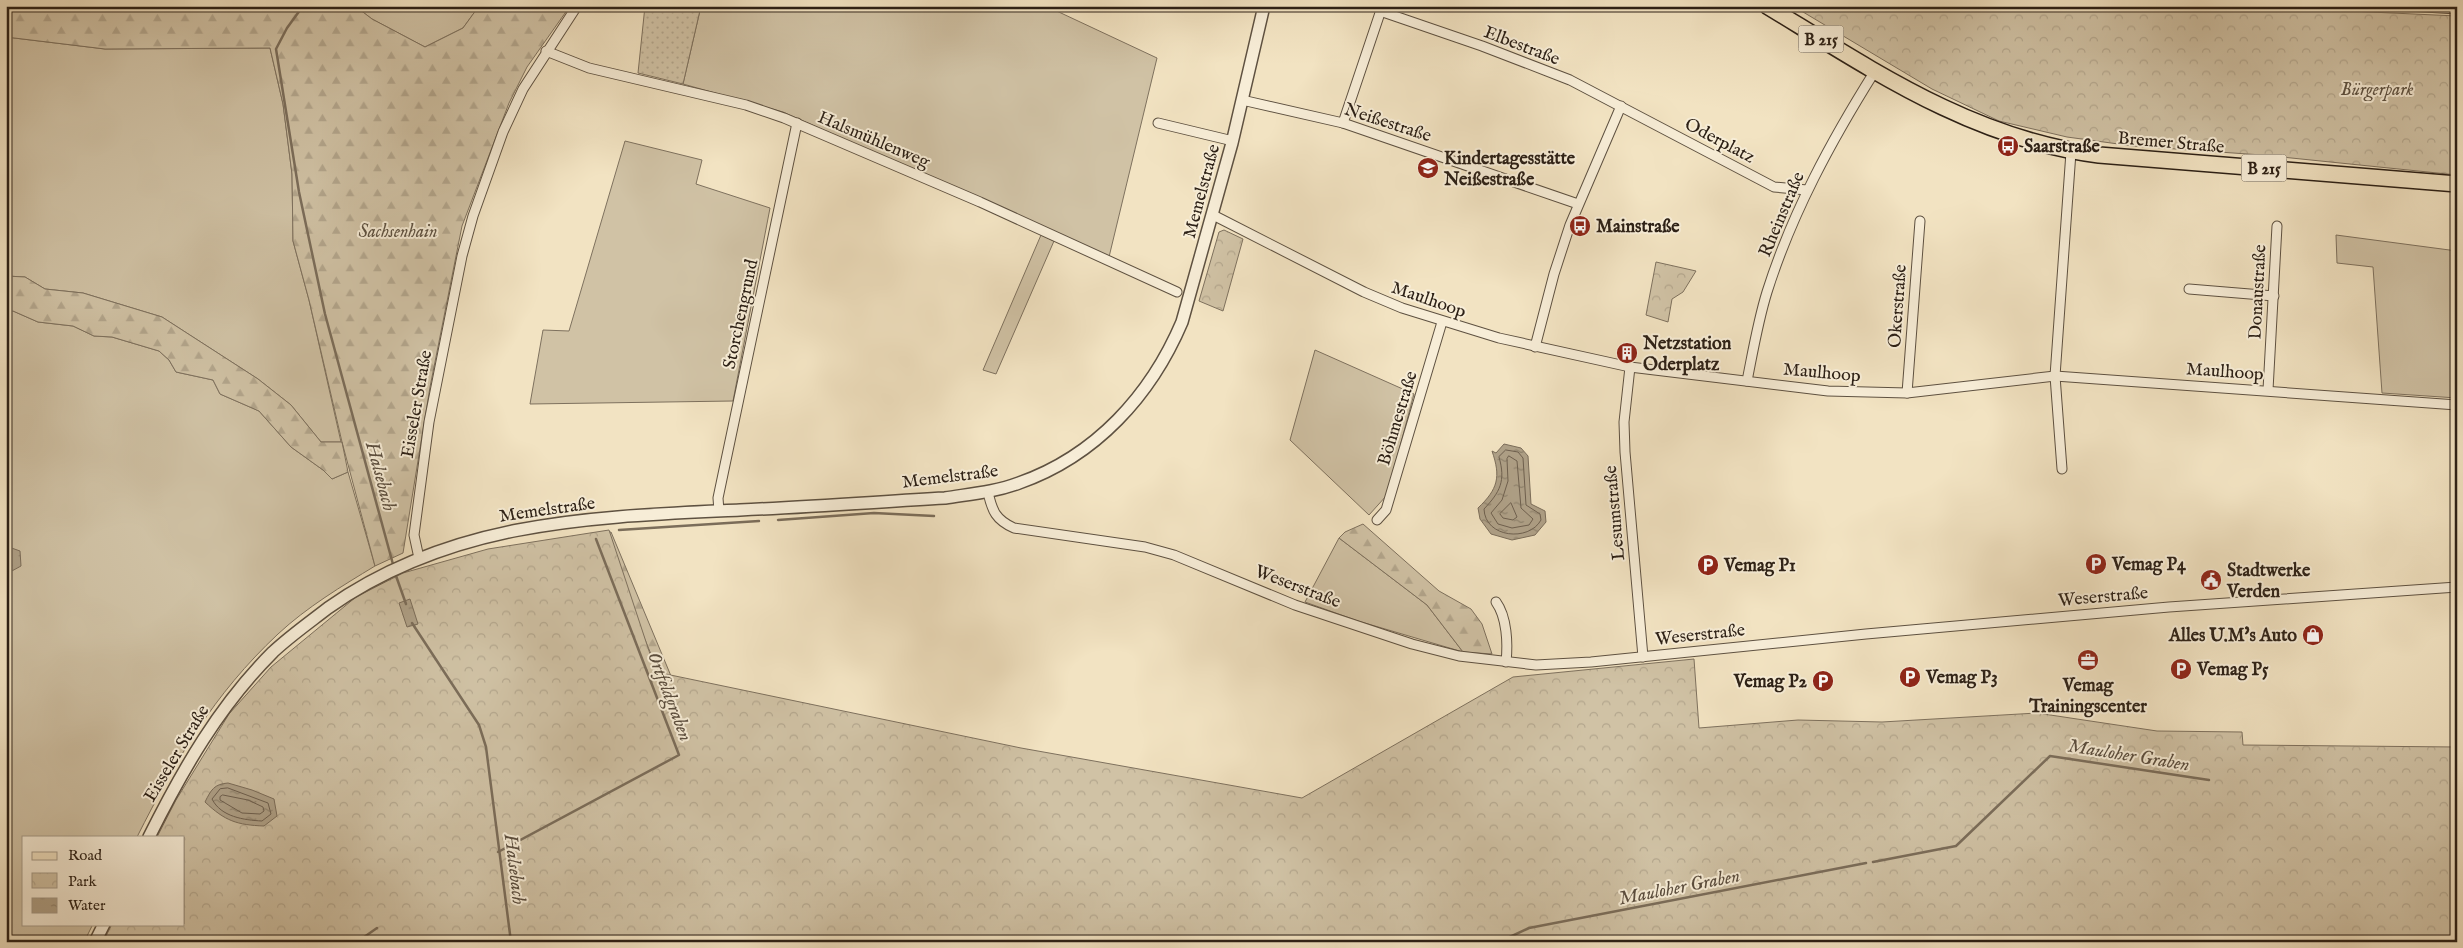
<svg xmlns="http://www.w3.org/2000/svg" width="2463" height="948" font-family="'IM FELL English',serif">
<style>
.grass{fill:#d0c2a5;stroke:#7e715e}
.forest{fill:url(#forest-firs);stroke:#7e715e}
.park{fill:url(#park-crowns);stroke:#7e715e}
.garden{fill:url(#garden-dots);stroke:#7e715e}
.water{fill:url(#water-ripples);stroke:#7b6d5a}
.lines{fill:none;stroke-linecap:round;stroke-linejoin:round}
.shore{stroke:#6e604f;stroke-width:1}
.stream{stroke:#7b6d5a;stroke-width:2.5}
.minor-casing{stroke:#5e5141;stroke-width:11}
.tertiary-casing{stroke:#5e5141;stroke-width:14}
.primary-casing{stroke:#2c2016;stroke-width:18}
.minor{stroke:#f7edd7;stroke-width:9}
.tertiary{stroke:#f7edd7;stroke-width:11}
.primary{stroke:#f2e3c2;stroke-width:15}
.labels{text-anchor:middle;stroke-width:4;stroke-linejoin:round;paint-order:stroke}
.shield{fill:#f7edd7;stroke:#695e50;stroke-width:1}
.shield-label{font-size:16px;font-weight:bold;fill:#2c2016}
.street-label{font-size:18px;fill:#2c2016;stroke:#f7edd7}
.park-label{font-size:18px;font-style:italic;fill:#5d5141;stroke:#f7edd7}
.poi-label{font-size:18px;font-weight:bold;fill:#2c2016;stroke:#f7edd7;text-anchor:start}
.water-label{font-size:19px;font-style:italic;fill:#5a4d3e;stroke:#f7edd7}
</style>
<defs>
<pattern id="forest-firs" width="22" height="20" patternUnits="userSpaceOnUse" patternTransform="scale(1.25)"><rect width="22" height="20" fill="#d0c2a5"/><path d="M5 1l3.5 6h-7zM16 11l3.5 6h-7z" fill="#b3a68d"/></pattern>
<pattern id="park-crowns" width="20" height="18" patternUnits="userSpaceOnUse" patternTransform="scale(1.25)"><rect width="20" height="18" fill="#d0c2a5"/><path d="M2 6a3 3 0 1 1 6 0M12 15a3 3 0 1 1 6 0" fill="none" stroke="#b3a68d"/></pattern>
<pattern id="garden-dots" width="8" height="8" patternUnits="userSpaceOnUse" patternTransform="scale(1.25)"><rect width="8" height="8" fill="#d0c2a5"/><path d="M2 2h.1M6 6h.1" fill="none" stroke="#b3a68d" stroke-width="1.8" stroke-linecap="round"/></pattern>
<pattern id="water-ripples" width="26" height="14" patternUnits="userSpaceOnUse" patternTransform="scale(1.25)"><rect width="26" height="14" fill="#afa188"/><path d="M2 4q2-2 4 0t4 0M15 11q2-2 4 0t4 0" fill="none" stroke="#8f836e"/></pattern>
</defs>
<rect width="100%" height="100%" fill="#f2e3c2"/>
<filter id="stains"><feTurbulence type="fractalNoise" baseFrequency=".004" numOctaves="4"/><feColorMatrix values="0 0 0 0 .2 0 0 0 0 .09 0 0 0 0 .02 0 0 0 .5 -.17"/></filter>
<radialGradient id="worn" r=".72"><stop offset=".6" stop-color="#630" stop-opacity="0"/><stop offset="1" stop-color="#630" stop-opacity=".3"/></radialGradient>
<!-- grass -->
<g class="grass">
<path d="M355,6H479L463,28L425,47L372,19Z"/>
<path d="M701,6H1046L1157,58L1109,257L783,112L683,84Z"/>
<path d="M6,37L105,49L270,48L283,104L292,174L293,241L309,300L341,442H321L291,405L258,379L162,317L83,293L45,289L25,277L6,276Z"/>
<path d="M625,141L702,160L696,184L770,208L733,401L530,404L543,330L569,331Z"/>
<path d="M1041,235L1054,241L996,374L983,370Z"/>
<path d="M2336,235L2457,251V398L2382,393L2373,267L2337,263Z"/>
<path d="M6,311H13L38,322L73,326L94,336L112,337L159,351L169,360L176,372L213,380L220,394L259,411L291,447L323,470L332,479L348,472L375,566C342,586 307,607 278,634C213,695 177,758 137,837H24V924H93L84,942H6Z"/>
<path d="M1315,350L1414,394L1387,495L1369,515L1290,440Z"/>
<path d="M1339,538L1427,605L1463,652L1358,621L1305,602Z"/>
</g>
<!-- forest -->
<g class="forest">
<path d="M6,6H355L372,19L425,47L463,28L479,6H570L527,67L509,103L462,226L430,387L403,553L375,566L342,442L348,472L332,479L323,470L291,447L259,411L220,394L213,380L176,372L169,360L159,351L112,337L94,336L73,326L38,322L13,311H6V276L25,277L45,289L83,293L162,317L258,379L291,405L321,442H342L309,300L293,241L292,174L283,104L270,48L105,49L6,37Z"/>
<path d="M1363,524L1439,591L1471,609L1482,624L1492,654L1463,652L1427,605L1339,538L1345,532Z"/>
<path d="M611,532L671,676H660L601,533Z"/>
</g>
<!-- park -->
<g class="park">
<path d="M1793,6H2317L2327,10L2457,16V175L2262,155L2133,146L2067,137L1999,121L1932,89Z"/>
<path d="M1224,230L1243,239L1223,311L1199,301L1219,232Z"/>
<path d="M1656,262L1696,271L1683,292L1672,299L1668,322L1646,315Z"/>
<path d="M609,530L656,672L1021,748L1302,798L1513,677L1694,659L1699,728L1798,720L1882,722L2037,713L2157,731L2242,732L2243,745L2457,747V942H103L112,924H184V837H157L176,800L229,714L271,667L356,597L403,573L488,549Z"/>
</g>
<!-- garden -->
<path class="garden" d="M645,6H701L683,84L638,73Z"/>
<!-- water -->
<g class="water">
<path d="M1504,444L1521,448L1528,456L1531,504L1545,511L1546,522L1535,535L1512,540L1491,534L1480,519L1478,508C1498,489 1501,477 1492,451L1496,453Z"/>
<path d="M6,546L20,551L21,566L10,572L6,581Z"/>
<path d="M410,599L418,624L407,627L399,603Z"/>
<path d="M228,783L252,790L274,799L277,816L264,826C237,825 225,821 205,802C211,790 214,784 228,783Z"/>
</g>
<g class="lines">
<!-- shore -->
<g class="shore">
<path d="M1506,450L1518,452L1523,458L1526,505L1540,514L1541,520C1529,542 1485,538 1484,509C1500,492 1506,481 1499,457Z"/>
<path d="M1509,456L1517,461L1521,508L1533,519L1529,525L1512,528L1498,524L1491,513L1502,500L1508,481L1507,459Z"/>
<path d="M1511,503L1517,517L1513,520L1503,518L1500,514Z"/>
<path d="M228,788L268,803L271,814L262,821C244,820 221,817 212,799L220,789Z"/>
<path d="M223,795L248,800L263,807L264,811L260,814L242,813L220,800V797Z"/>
</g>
<!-- stream -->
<g class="stream">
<path d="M303,6L287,28L276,49L299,192L325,314L394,568"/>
<path d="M778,520L874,513L934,516"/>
<path d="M619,530L759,521"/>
<path d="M395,573L406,604"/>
<path d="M412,623L479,725L486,747L511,942"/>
<path d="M498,852L679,755L596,539"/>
<path d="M1873,862L1956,846L2050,756L2209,780"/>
<path d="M357,942L377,928"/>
<path d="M1499,942L1529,928L1866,863"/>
</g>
<!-- minor casing -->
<g class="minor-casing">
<g id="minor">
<path d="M2408,6L2457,9"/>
<path d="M1380,11L1482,46L1570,80L1774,187L1807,190"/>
<path d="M546,51L589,68L746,105L784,118L980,202L1177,292"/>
<path d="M1242,100L1343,123L1578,204"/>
<path d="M1158,123L1233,141"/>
<path d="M1343,123L1382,7"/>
<path d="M1213,215L1364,292L1402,308L1499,338L1630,367L1828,391L1907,393L2055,376L2457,405"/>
<path d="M2189,289L2274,296"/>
<path d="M1535,347L1554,274L1570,225L1621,106"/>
<path d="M1630,367L1624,422L1625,452L1643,657"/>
<path d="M1747,381C1753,351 1758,321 1767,292C1792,213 1831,141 1875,71"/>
<path d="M2268,390L2277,226"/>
<path d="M1907,393L1920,221"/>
<path d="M2062,469L2055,376L2071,152"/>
<path d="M988,492C992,511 996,520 1014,528L1145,547L1174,555L1295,605L1412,644L1459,656L1536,665L1591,662L1866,634L2169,607L2457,587"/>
<path d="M719,511L718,498L797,123"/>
<path d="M1377,520L1386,510L1442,322"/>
<path d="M419,558L414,535L429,422L462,256L473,216L503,132L523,89L577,6"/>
<path d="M1496,602C1507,617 1508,644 1506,662"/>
</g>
</g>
<!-- tertiary casing -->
<g class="tertiary-casing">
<g id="tertiary">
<path d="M149,837C183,769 219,706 273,652C290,636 310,622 328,608C453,520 593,517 740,510C808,507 876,502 945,498C970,494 995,492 1019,483C1096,456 1151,395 1182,322L1232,143L1264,6"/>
<path d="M95,942L104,924"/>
</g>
</g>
<!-- primary casing -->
<g class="primary-casing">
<path id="primary" d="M1767,6C1874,71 1973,139 2099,155L2457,184"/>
</g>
<!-- minor -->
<use href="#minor" class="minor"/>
<!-- tertiary -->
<use href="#tertiary" class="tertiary"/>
<!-- primary -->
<use href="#primary" class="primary"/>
</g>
<!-- icons -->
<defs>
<g id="bus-disc" transform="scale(1.125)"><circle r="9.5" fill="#8f2418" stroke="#f7edd7"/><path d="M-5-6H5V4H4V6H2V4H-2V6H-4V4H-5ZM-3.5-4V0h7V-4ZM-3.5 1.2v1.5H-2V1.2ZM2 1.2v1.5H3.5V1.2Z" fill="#fff"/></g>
<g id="school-disc" transform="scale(1.125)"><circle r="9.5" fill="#8f2418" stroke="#f7edd7"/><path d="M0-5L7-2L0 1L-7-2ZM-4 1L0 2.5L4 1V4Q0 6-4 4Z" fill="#fff"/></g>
<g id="building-disc" transform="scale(1.125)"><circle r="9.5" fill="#8f2418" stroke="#f7edd7"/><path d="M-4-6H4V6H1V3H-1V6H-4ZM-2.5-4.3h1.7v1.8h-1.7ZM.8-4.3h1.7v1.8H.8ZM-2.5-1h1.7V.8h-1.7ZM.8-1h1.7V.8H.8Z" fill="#fff"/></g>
<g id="parking-disc" transform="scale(1.125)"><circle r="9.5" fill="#8f2418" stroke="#f7edd7"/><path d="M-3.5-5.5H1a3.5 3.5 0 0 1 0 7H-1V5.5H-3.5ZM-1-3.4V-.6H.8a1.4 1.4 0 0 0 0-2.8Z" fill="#fff"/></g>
<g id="civic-disc" transform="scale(1.125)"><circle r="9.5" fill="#8f2418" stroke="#f7edd7"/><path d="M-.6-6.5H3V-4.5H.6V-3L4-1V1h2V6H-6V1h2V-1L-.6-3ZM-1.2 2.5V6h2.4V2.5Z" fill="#fff"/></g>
<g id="shop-disc" transform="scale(1.125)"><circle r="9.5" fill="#8f2418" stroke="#f7edd7"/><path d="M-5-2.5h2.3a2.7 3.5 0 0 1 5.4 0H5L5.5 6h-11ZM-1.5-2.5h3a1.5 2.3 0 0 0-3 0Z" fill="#fff"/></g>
<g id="office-disc" transform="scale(1.125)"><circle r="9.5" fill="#8f2418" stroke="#f7edd7"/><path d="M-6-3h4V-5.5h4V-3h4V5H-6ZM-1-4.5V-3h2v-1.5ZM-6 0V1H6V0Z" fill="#fff"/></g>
</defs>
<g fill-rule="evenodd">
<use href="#bus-disc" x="2008" y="146"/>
<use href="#school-disc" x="1428" y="168"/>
<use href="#bus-disc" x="1580" y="226"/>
<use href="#building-disc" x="1627" y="353"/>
<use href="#parking-disc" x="2096" y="564"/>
<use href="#parking-disc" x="1708" y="565"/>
<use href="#civic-disc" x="2211" y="580"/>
<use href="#shop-disc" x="2313" y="635"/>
<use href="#office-disc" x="2088" y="660"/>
<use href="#parking-disc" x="2181" y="669"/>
<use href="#parking-disc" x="1910" y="677"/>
<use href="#parking-disc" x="1823" y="681"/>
</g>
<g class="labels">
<!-- shield labels -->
<g class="shield">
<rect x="1798.5" y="25.5" width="45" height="27" rx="4"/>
<rect x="2241.5" y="154.5" width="45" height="27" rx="4"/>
</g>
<g class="shield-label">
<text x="1821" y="45">B 215</text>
<text x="2264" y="174">B 215</text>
</g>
<!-- street labels -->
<g class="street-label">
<text transform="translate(1522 45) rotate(21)" y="6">Elbestraße</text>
<text transform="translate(1388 122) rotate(18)" y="6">Neißestraße</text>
<text transform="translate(874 139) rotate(23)" y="6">Halsmühlenweg</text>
<text transform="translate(1720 140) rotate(28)" y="6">Oderplatz</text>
<text transform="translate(2171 142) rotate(5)" y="6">Bremer Straße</text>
<text transform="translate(1201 191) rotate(-75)" y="6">Memelstraße</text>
<text transform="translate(1781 214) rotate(-67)" y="6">Rheinstraße</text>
<text transform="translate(2257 292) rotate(-87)" y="6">Donaustraße</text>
<text transform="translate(1429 299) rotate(19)" y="6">Maulhoop</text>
<text transform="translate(1897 306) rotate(-86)" y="6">Okerstraße</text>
<text transform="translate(740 314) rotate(-78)" y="6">Storchengrund</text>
<text transform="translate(2225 371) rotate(4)" y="6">Maulhoop</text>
<text transform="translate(1822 372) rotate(5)" y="6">Maulhoop</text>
<text transform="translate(416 404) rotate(-80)" y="6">Eisseler Straße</text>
<text transform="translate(1397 418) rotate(-73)" y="6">Böhmestraße</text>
<text transform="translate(950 476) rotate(-7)" y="6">Memelstraße</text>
<text transform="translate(547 509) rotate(-8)" y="6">Memelstraße</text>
<text transform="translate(1614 513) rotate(-95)" y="6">Lesumstraße</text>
<text transform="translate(1298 586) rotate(21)" y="6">Weserstraße</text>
<text transform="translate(2103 596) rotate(-5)" y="6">Weserstraße</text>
<text transform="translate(1700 634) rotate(-6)" y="6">Weserstraße</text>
<text transform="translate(176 753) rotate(-59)" y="6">Eisseler Straße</text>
</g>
<!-- park labels -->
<g class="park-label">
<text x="2377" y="95">Bürgerpark</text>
<text x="398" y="237">Sachsenhain</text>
</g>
<!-- poi labels -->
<g class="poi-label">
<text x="2024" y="152">Saarstraße</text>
<text x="1444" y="164">Kindertagesstätte<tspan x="1444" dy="21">Neißestraße</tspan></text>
<text x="1596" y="232">Mainstraße</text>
<text x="1643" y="349">Netzstation<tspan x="1643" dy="21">Oderplatz</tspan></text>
<text x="2112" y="570">Vemag P4</text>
<text x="1724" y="571">Vemag P1</text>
<text x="2227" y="576">Stadtwerke<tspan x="2227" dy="21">Verden</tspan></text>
<text x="2297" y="641" text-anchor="end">Alles U.M's Auto</text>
<text x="2197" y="675">Vemag P5</text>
<text x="1926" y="683">Vemag P3</text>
<text x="1807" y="687" text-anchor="end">Vemag P2</text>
<text x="2088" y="691" text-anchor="middle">Vemag<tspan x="2088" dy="21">Trainingscenter</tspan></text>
</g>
<!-- water labels -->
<g class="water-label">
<text transform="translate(382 476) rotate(75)" y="7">Halsebach</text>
<text transform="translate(671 696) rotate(69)" y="7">Ortfeldgraben</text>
<text transform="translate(2129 754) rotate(9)" y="7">Mauloher Graben</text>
<text transform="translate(516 869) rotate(83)" y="7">Halsebach</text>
<text transform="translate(1679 886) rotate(-11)" y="7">Mauloher Graben</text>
</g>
</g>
<!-- margin -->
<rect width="2463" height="948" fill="none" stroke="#f2e3c2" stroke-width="25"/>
<rect x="8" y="8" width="2448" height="933" fill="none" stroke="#2c2016" stroke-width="2.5"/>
<rect x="12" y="12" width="2438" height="923" fill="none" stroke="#2c2016"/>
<!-- legend -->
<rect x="22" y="836" width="162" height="90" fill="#f7edd7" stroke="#a69b8a"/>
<rect x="32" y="852" width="25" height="8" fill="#f2e3c2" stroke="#a69b8a"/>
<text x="68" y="860" font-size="15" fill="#2c2016">Road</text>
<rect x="32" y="873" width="25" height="15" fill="url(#park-crowns)" stroke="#a69b8a"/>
<text x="68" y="886" font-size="15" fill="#2c2016">Park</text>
<rect x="32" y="898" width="25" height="15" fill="url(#water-ripples)" stroke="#a69b8a"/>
<text x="68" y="910" font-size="15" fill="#2c2016">Water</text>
<rect width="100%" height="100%" filter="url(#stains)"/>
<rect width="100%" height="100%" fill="url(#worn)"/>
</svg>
